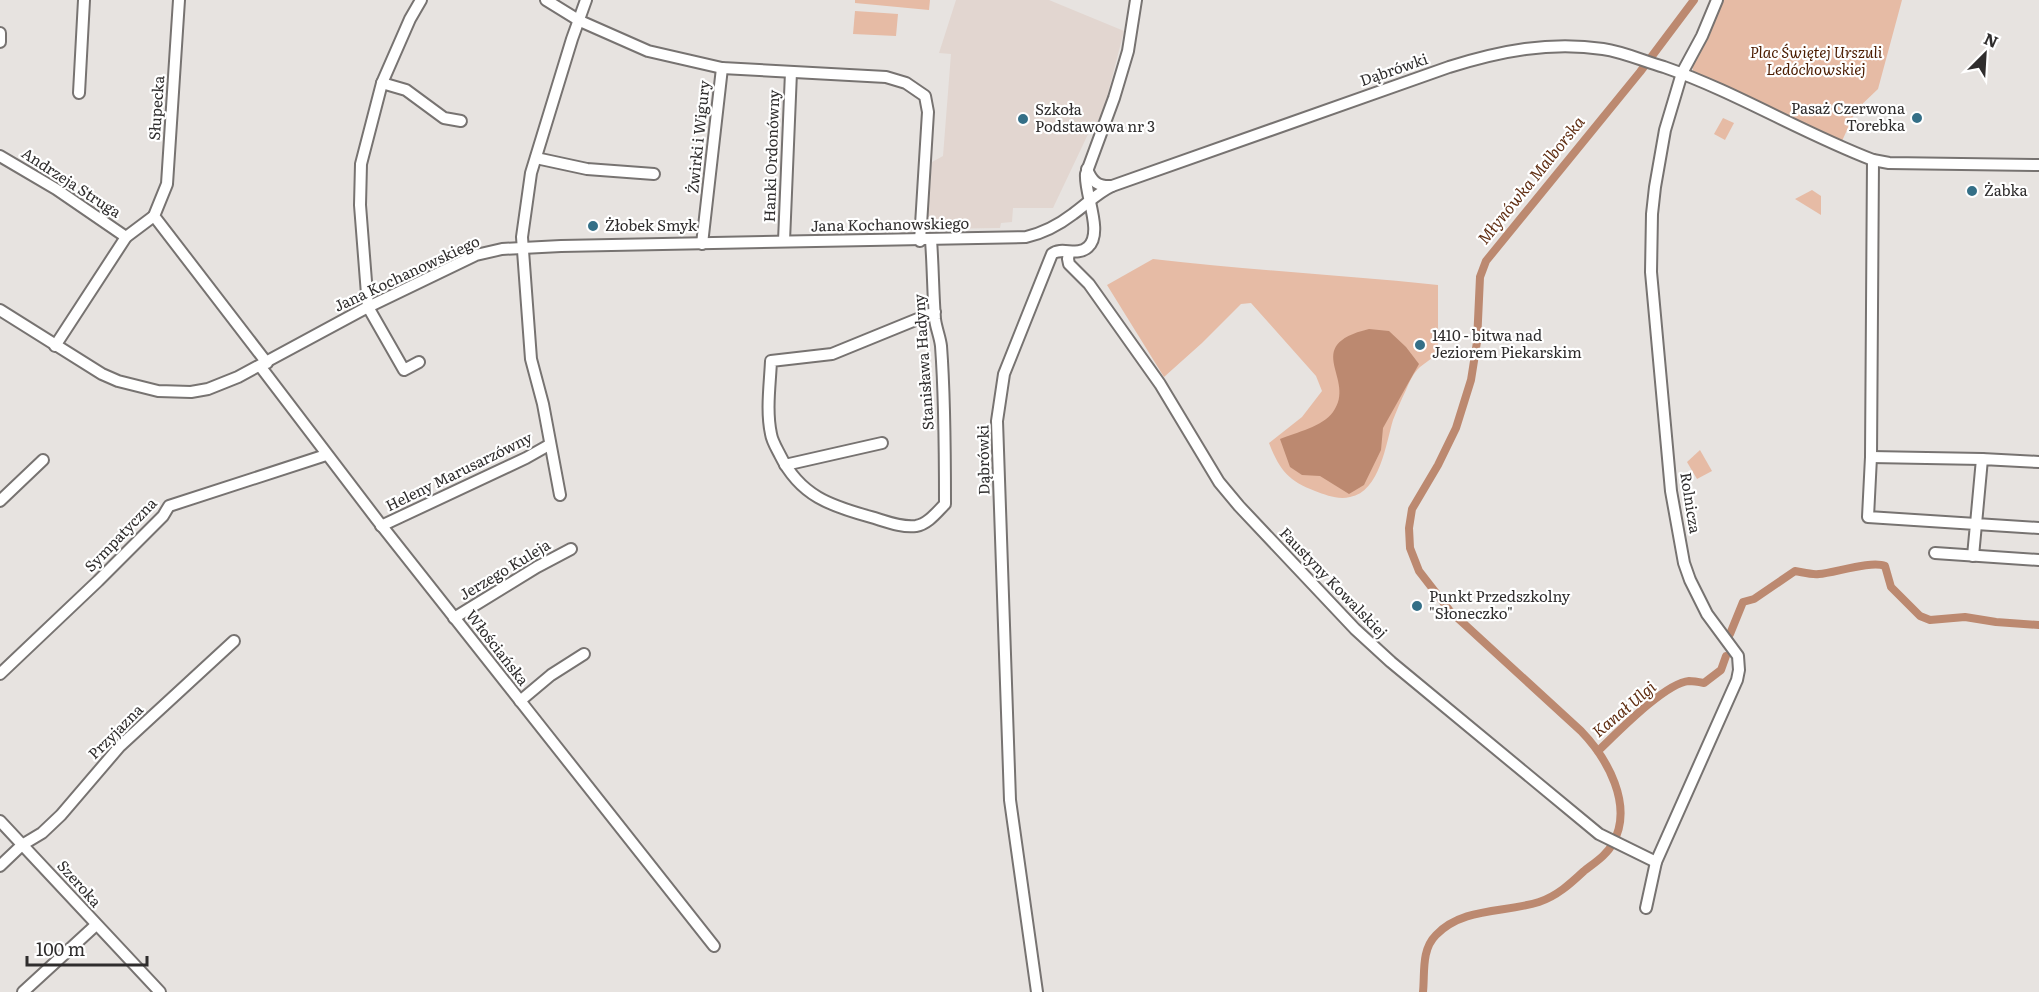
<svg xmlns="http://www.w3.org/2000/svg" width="2039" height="992" font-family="Literata,serif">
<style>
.built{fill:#e2d6d0}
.green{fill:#e6bba5}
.water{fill:#bc8970}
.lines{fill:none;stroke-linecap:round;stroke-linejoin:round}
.canal{stroke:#bc8970;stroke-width:8}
.minor-casing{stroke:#777371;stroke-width:14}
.minor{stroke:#fff;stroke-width:10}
.poi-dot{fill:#346f87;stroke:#fff;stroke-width:2}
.labels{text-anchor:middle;stroke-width:4.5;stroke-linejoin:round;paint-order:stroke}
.park-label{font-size:15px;font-style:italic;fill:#4b1c00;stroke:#fff}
.street-label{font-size:15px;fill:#2f2d2d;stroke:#fff}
.poi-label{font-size:15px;fill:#2f2d2d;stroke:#fff;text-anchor:start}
.water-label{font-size:16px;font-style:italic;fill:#602e12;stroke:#fff}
</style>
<rect width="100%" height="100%" fill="#e7e3e0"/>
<!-- built -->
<path class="built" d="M956,0H1049L1124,31L1104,109L1095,131L1090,130L1053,208H1013L1012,222L1001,223L1000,228L931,229L927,218L932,162L943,156L951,54L939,53Z"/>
<!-- green -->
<g class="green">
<path d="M855,0H930L929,10L855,3Z"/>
<path d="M1721,0H1902L1878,89L1856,110L1842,141L1732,92L1693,71L1692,64Z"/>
<path d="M855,11L898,14L896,36L853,34Z"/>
<path d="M1723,118L1734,123L1725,140L1714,134Z"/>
<path d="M1812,190L1821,196V215L1795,199Z"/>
<path d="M1153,259C1248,270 1343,275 1438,285V353C1433,358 1426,362 1420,367C1413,373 1409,383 1406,390C1401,400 1397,410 1393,420C1386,443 1380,492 1350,497C1338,500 1326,495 1315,491C1288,481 1279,469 1269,443L1302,417L1322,391L1316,376L1251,303L1241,304L1202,343L1164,377L1107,285Z"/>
<path d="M1700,450L1712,471L1697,479L1687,462Z"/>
</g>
<!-- water -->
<path class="water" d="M1369,329L1389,331L1406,347L1419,364L1383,428L1381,450L1364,485L1349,494L1320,476L1302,475L1290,467L1280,439C1297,432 1322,427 1333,412C1358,379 1299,346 1369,329Z"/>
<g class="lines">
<!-- canal -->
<g class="canal">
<path d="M1730,634L1743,602L1754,599L1795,571C1802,572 1811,575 1819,574C1834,573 1872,560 1885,566L1891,587L1920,616L1930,620L1965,617L1996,622L2039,625"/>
<path d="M1598,751C1617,733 1665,683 1689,681C1694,681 1699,682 1704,683L1721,670L1726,656"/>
<path d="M1423,992C1425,973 1421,950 1436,935C1463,907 1504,913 1539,902C1557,896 1570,884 1584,871C1594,863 1607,855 1613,843C1634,805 1607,758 1581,731L1450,611L1419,571L1410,548L1409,528L1412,509L1438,465L1456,428L1471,380L1477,342L1480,277L1486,261L1640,72L1694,0"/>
</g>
<!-- minor casing -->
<g class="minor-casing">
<g id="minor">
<path d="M179,0L167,184L154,216L267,363"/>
<path d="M546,0L580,21L648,51L722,68L886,77L906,83L925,96L928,112L920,241"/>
<path d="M0,33V42"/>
<path d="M382,83L406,90L444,118L461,121"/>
<path d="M79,93L84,0"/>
<path d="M0,156L56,189L126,237"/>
<path d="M536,158L587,169L654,174"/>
<path d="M1873,160L1871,457L1868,517L1976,524L1973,556"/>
<path d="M1087,169C1092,182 1098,187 1112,186"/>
<path d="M931,240C933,266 933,293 935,319C936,328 940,337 941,346C945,399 945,451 945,504C937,512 928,524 916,526C902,528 885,521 871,517C831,506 800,496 780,455C777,449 772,441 771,434C766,411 770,384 771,361L832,354L935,312"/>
<path d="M784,241L791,72"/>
<path d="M702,244L722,68"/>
<path d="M1069,252L1068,259L1069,264L1089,284L1160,384L1219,482L1239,506L1355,629L1391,662L1599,834L1656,862"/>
<path d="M0,310L102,374L118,381L158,391L191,392L208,389L238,377L364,309L476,255L502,249L561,246L1026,237C1043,233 1060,224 1073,214C1087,204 1097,193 1112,186L1449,67C1500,51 1550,41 1603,49C1624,52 1643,61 1664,67C1736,92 1802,133 1873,160L1889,163L2039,165"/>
<path d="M55,346L126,237L154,216"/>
<path d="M419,362L404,370L368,307L360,205L361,164L382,83L410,19L421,0"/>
<path d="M260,366L378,521L714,946"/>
<path d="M1871,457L1982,459"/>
<path d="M2039,462L1982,459L1976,524L2039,528"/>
<path d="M785,465L882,443"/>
<path d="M560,495L543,404L531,359L522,237L531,173L572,39L586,0"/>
<path d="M0,501L43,460"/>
<path d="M381,526L526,458L549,445"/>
<path d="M1935,553L2039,560"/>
<path d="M454,618L537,567L571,549"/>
<path d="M0,674L98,581L163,516L169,506L326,455"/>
<path d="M520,701L551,675L584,654"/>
<path d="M0,821L160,992"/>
<path d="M0,866L22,845L42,833L61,815L120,746L234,641"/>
<path d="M1646,908L1656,862L1737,680L1739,670L1738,656L1707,614L1690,580L1684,563L1671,491L1651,272L1652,214L1655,187L1665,130L1682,73L1702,36L1717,0"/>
<path d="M23,992L96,925"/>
<path d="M1037,992L1010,800L997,421L1004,374L1052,254C1062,246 1077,257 1088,247C1104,233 1084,193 1086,174L1114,98L1128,51L1136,0"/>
</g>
</g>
<!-- minor -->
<use href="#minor" class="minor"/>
</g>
<!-- markers -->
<g class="poi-dot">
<circle cx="1917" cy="118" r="6"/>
<circle cx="1023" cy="119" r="6"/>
<circle cx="1972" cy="191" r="6"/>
<circle cx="593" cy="226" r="6"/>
<circle cx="1420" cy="345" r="6"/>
<circle cx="1417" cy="606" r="6"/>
</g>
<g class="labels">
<!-- park labels -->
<g class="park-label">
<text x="1816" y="58">Plac Świętej Urszuli<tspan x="1816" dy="17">Ledóchowskiej</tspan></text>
</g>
<!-- street labels -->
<g class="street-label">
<text transform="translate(1394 70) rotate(-19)" y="5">Dąbrówki</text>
<text transform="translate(157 108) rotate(-86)" y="5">Słupecka</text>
<text transform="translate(699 137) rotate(-84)" y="5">Żwirki i Wigury</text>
<text transform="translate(772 156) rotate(-88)" y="5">Hanki Ordonówny</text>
<text transform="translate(71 183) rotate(33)" y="5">Andrzeja Struga</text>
<text transform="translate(890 225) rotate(-1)" y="5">Jana Kochanowskiego</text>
<text transform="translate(407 274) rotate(-25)" y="5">Jana Kochanowskiego</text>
<text transform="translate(924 362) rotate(-94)" y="5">Stanisława Hadyny</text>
<text transform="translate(984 460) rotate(-91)" y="5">Dąbrówki</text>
<text transform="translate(459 472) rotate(-26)" y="5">Heleny Marusarzówny</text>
<text transform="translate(1690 503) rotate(81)" y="5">Rolnicza</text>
<text transform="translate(121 535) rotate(-46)" y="5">Sympatyczna</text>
<text transform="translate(505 570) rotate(-31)" y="5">Jerzego Kuleja</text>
<text transform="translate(1333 583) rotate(46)" y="5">Faustyny Kowalskiej</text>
<text transform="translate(497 648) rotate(52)" y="5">Włościańska</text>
<text transform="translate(116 732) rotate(-45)" y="5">Przyjazna</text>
<text transform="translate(79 884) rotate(48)" y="5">Szeroka</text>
</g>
<!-- poi labels -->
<g class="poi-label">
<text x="1905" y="114" text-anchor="end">Pasaż Czerwona<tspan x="1905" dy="17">Torebka</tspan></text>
<text x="1035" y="115">Szkoła<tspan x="1035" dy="17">Podstawowa nr 3</tspan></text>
<text x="1984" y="196">Żabka</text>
<text x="605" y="231">Żłobek Smyk</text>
<text x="1432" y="341">1410 - bitwa nad<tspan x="1432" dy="17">Jeziorem Piekarskim</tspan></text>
<text x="1429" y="602">Punkt Przedszkolny<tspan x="1429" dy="17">"Słoneczko"</tspan></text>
</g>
<!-- water labels -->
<g class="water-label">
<text transform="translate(1531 180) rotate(-51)" y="6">Młynówka Malborska</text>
<text transform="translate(1624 709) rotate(-40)" y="6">Kanał Ulgi</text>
</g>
</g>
<!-- north arrow -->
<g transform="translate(1985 54) rotate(24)" stroke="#ffffff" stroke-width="4.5" paint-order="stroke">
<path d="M0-4.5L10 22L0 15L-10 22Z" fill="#2f2d2d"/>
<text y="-9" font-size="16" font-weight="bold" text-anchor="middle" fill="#2f2d2d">N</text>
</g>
<!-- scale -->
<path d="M27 956v9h120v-9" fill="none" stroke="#2f2d2d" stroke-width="3"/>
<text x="36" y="956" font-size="18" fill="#2f2d2d" stroke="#ffffff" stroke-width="4.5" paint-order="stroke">100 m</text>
</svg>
